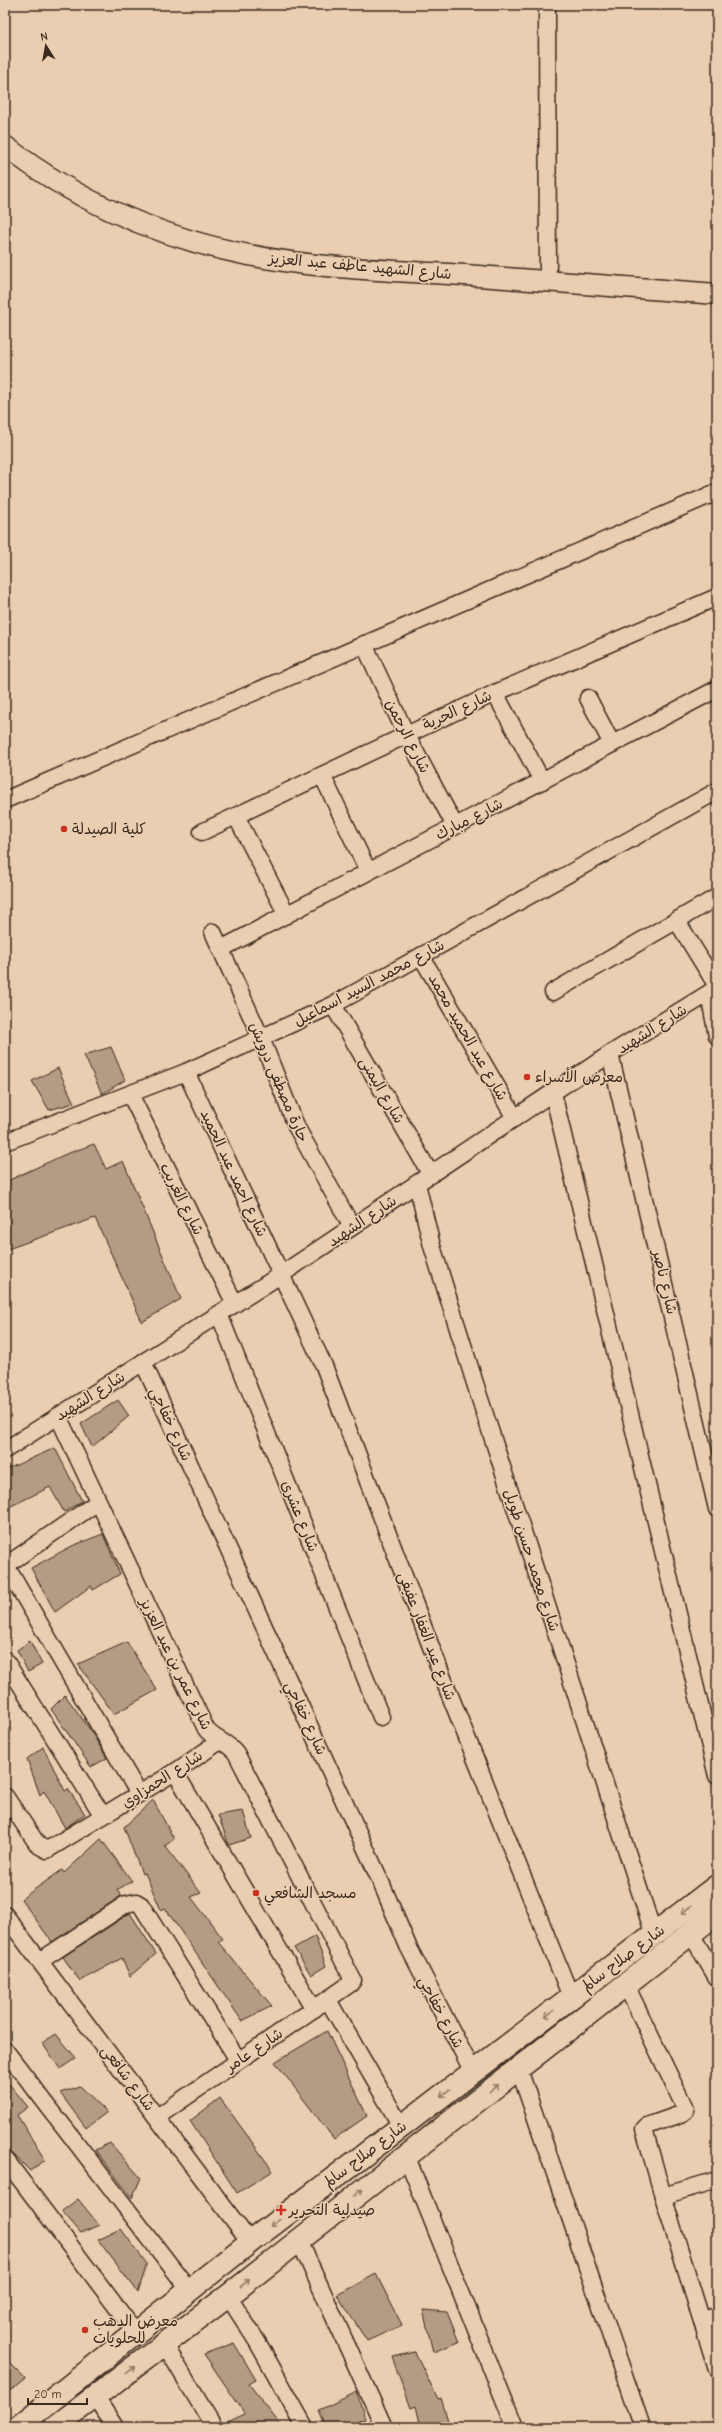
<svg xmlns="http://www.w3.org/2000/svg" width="722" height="2432" font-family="'Comic Neue','Playpen Sans Arabic',sans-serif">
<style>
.building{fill:#b49b84;stroke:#3b2a1e}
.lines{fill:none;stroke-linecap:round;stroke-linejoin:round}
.minor-casing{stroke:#3b2a1e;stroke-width:19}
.tertiary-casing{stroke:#3b2a1e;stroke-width:23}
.primary-casing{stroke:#3b2a1e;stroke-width:25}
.minor{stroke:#eaceb1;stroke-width:16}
.tertiary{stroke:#eaceb1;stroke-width:20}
.primary{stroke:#eaceb1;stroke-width:22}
.oneway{stroke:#927c68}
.poi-dot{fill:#c8321e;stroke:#eaceb1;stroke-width:1.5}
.labels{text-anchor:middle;stroke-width:3;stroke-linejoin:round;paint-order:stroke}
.street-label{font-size:15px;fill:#3b2a1e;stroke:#eaceb1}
.poi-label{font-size:15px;fill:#3b2a1e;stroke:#eaceb1;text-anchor:start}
</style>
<rect width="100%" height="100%" fill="#eaceb1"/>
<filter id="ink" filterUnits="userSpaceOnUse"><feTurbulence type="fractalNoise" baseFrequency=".025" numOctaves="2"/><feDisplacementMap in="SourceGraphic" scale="8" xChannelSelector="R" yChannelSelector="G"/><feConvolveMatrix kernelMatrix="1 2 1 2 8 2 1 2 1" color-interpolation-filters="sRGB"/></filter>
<g filter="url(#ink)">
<!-- building -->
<g class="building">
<path d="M111,1047L125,1080L102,1094L84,1055Z"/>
<path d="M58,1068L74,1103L49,1110L32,1081Z"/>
<path d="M94,1144L106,1169L123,1161L181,1299L142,1322L95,1218L5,1250V1182L66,1154Z"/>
<path d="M118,1400L129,1416L92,1447L81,1424Z"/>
<path d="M55,1448L82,1501L64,1512L50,1487L5,1509V1470Z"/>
<path d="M103,1534L120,1574L93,1590L91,1586L55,1612L31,1568L72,1546Z"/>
<path d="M30,1641L42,1664L28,1672L17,1650Z"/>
<path d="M127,1642L157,1690L114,1714L78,1664Z"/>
<path d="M65,1695L89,1728L107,1758L91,1767L51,1709Z"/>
<path d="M43,1747L65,1791L68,1789L85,1814L65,1828L44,1791L40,1795L27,1759Z"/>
<path d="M153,1800L174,1839L165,1846L201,1893L191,1897L223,1939L218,1942L272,2006L242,2021L165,1908L161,1910L145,1873L142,1874L124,1827Z"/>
<path d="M243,1811L251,1838L229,1845L218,1815Z"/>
<path d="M101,1839L132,1881L117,1890L121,1896L52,1942L21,1899L62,1870L64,1873Z"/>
<path d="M130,1913L156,1954L130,1976L122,1958L80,1981L63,1957Z"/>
<path d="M315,1936L326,1966L311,1975L294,1948Z"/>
<path d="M327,2031L367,2116L334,2139L275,2062Z"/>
<path d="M56,2034L76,2058L60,2069L42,2043Z"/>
<path d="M5,2079L28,2107L17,2115L45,2160L30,2171L5,2146Z"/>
<path d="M80,2086L107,2112L86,2128L60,2093Z"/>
<path d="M220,2098L273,2171L237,2193L190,2121Z"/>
<path d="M110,2143L141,2178L132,2198L95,2150Z"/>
<path d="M78,2199L99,2225L81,2233L62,2211Z"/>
<path d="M121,2229L147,2264L138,2292L98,2240Z"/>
<path d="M376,2274L402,2325L367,2341L337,2295Z"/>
<path d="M423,2310L447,2312L459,2342L433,2352Z"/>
<path d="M234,2343L256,2380L249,2384L282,2427H223V2424L245,2414L204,2354Z"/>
<path d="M415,2352L438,2399L441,2398L450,2427H421L416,2406L411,2408L392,2357Z"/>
<path d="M5,2358L25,2378L5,2395Z"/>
<path d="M357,2392L365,2419L343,2427H326L319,2410Z"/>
</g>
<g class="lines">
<!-- minor casing -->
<g class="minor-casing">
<g id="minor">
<path d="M547,5L548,281"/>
<path d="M364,644L406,734L455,826"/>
<path d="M495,693L542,781"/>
<path d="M588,698L612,744"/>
<path d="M322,775L368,871"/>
<path d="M5,800L717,492"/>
<path d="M236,816L287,915"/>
<path d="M202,832L495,693L717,597"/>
<path d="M677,921L717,986"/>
<path d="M213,932L261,1038L297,1128L352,1227"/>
<path d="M221,949L717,689"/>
<path d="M421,956L515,1118"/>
<path d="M553,992L717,897"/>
<path d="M709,993L717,1036"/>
<path d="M333,1005L431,1175"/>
<path d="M610,1054L717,1509"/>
<path d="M186,1072L324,1366L441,1673L571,1997"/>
<path d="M553,1093L717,1776"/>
<path d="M130,1094L235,1304"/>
<path d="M5,1142L186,1072L333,1005L717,791"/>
<path d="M417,1184L432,1246L479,1396L654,1935"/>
<path d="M219,1314L381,1717"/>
<path d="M143,1362L380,1880L408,1946L473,2072"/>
<path d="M58,1416L206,1729C214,1740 228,1742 236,1753L353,1980L350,1984L157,2117"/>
<path d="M5,1450L282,1274L610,1054L717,988"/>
<path d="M5,1564L139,1794"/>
<path d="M5,1566L98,1502"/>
<path d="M5,1660L103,1816"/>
<path d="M175,1772L314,2009"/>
<path d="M5,1796L38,1845L47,1850L175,1772L220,1741"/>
<path d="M5,1915L250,2242"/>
<path d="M691,1934L717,1978"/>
<path d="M40,1961L126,1904L136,1902L141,1905L238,2060"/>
<path d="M626,1985L686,2110L681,2114L647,2126L644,2129L663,2196"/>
<path d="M328,2000L401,2126"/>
<path d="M5,2050L190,2291"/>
<path d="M519,2069L642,2427"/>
<path d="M406,2155L515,2427"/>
<path d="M5,2159L136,2333"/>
<path d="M717,2180L663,2196L717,2370"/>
<path d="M299,2240L384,2427"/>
<path d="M228,2296L258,2343L305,2427"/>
<path d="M702,2320L717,2316"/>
<path d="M165,2345L214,2427"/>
<path d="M95,2396L115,2427"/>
</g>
</g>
<!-- tertiary casing -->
<g class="tertiary-casing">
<path id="tertiary" d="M5,146C88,210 186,248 291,262C348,270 407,271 465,275C549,281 633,287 717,294"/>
</g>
<!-- primary casing -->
<g class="primary-casing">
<g id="primary">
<path d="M18,2427L250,2242L717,1886"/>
<path d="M55,2427L228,2296L717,1913"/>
</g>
</g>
<!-- minor -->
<use href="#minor" class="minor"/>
<!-- tertiary -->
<use href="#tertiary" class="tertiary"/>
<!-- primary -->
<use href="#primary" class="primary"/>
</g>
<!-- one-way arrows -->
<defs><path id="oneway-shaft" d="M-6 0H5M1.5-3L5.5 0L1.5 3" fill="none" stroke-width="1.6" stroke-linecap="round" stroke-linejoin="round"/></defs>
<g class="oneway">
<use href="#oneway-shaft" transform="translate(686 1910) rotate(143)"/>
<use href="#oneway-shaft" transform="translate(549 2014) rotate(143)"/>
<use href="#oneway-shaft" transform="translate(494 2088) rotate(-37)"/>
<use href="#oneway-shaft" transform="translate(445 2093) rotate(143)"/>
<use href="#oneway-shaft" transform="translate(358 2193) rotate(-38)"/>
<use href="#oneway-shaft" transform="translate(275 2223) rotate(143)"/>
<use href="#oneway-shaft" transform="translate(245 2283) rotate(-39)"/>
<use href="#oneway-shaft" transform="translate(131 2370) rotate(-37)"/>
</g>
</g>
<!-- markers -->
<g class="poi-dot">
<circle cx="64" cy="829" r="4"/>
<circle cx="527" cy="1077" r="4"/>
<circle cx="256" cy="1893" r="4"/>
<path d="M279 2204h4v4h4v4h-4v4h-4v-4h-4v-4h4z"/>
<circle cx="85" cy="2330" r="4"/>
</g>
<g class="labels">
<!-- street labels -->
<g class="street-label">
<text transform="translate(360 266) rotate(5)" y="5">شارع الشهيد عاطف عبد العزيز</text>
<text transform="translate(457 710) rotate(-25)" y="5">شارع الحرية</text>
<text transform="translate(408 736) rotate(63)" y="5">شارع الرحمن</text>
<text transform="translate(469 819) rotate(-27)" y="5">شارع مبارك</text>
<text transform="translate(369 983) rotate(-28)" y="5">شارع محمد السيد اسماعيل</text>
<text transform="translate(652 1029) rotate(-32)" y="5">شارع الشهيد</text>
<text transform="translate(468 1037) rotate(60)" y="5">شارع عبد الحميد محمد</text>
<text transform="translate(279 1082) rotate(67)" y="5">حارة مصطفى درويش</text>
<text transform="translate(382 1090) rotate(60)" y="5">شارع اليمنى</text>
<text transform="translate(234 1173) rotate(65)" y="5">شارع احمد عبد الحميد</text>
<text transform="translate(182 1199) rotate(63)" y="5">شارع الغريب</text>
<text transform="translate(362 1221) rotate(-34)" y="5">شارع الشهيد</text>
<text transform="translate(665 1282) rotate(77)" y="5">شارع ناصر</text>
<text transform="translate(90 1396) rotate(-32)" y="5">شارع الشهيد</text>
<text transform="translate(171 1424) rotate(65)" y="5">شارع خفاجي</text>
<text transform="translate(300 1516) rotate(68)" y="5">شارع عشرى</text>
<text transform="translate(532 1560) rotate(72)" y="5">شارع محمد حسن طويل</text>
<text transform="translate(427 1636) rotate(69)" y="5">شارع عبد الغفار عفيفى</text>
<text transform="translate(176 1664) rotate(64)" y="5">شارع عمر بن عبد العزيز</text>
<text transform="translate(306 1718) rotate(65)" y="5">شارع خفاجي</text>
<text transform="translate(162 1779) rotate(-33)" y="5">شارع الحمزاوي</text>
<text transform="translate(623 1958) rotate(-37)" y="5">شارع صلاح سالم</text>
<text transform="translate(441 2012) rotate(62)" y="5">شارع خفاجي</text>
<text transform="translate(254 2050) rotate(-34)" y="5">شارع عامر</text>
<text transform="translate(128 2078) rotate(53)" y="5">شارع شافعى</text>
<text transform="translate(365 2154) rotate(-37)" y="5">شارع صلاح سالم</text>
</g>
<!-- poi labels -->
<g class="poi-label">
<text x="72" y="834">كلية الصيدلة</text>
<text x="535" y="1082">معرض الأسراء</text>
<text x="264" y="1898">مسجد الشافعي</text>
<text x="289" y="2215">صيدلية التحرير</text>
<text x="93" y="2326">معرض الدهب<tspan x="93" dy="17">للحلويات</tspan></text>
</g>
</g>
<!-- margin -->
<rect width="722" height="2432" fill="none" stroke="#eaceb1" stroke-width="20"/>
<rect x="10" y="10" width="702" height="2412" fill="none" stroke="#3b2a1e" stroke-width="1.5" filter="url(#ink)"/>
<!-- north arrow -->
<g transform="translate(46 46) rotate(349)" stroke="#eaceb1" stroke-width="3" paint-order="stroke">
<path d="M0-3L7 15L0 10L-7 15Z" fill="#3b2a1e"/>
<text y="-6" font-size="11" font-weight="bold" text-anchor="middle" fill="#3b2a1e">N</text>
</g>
<!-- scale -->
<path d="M28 2398v6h59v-6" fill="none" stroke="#3b2a1e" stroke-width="2"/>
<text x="34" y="2398" font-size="12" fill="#3b2a1e" stroke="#eaceb1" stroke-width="3" paint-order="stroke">20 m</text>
</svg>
